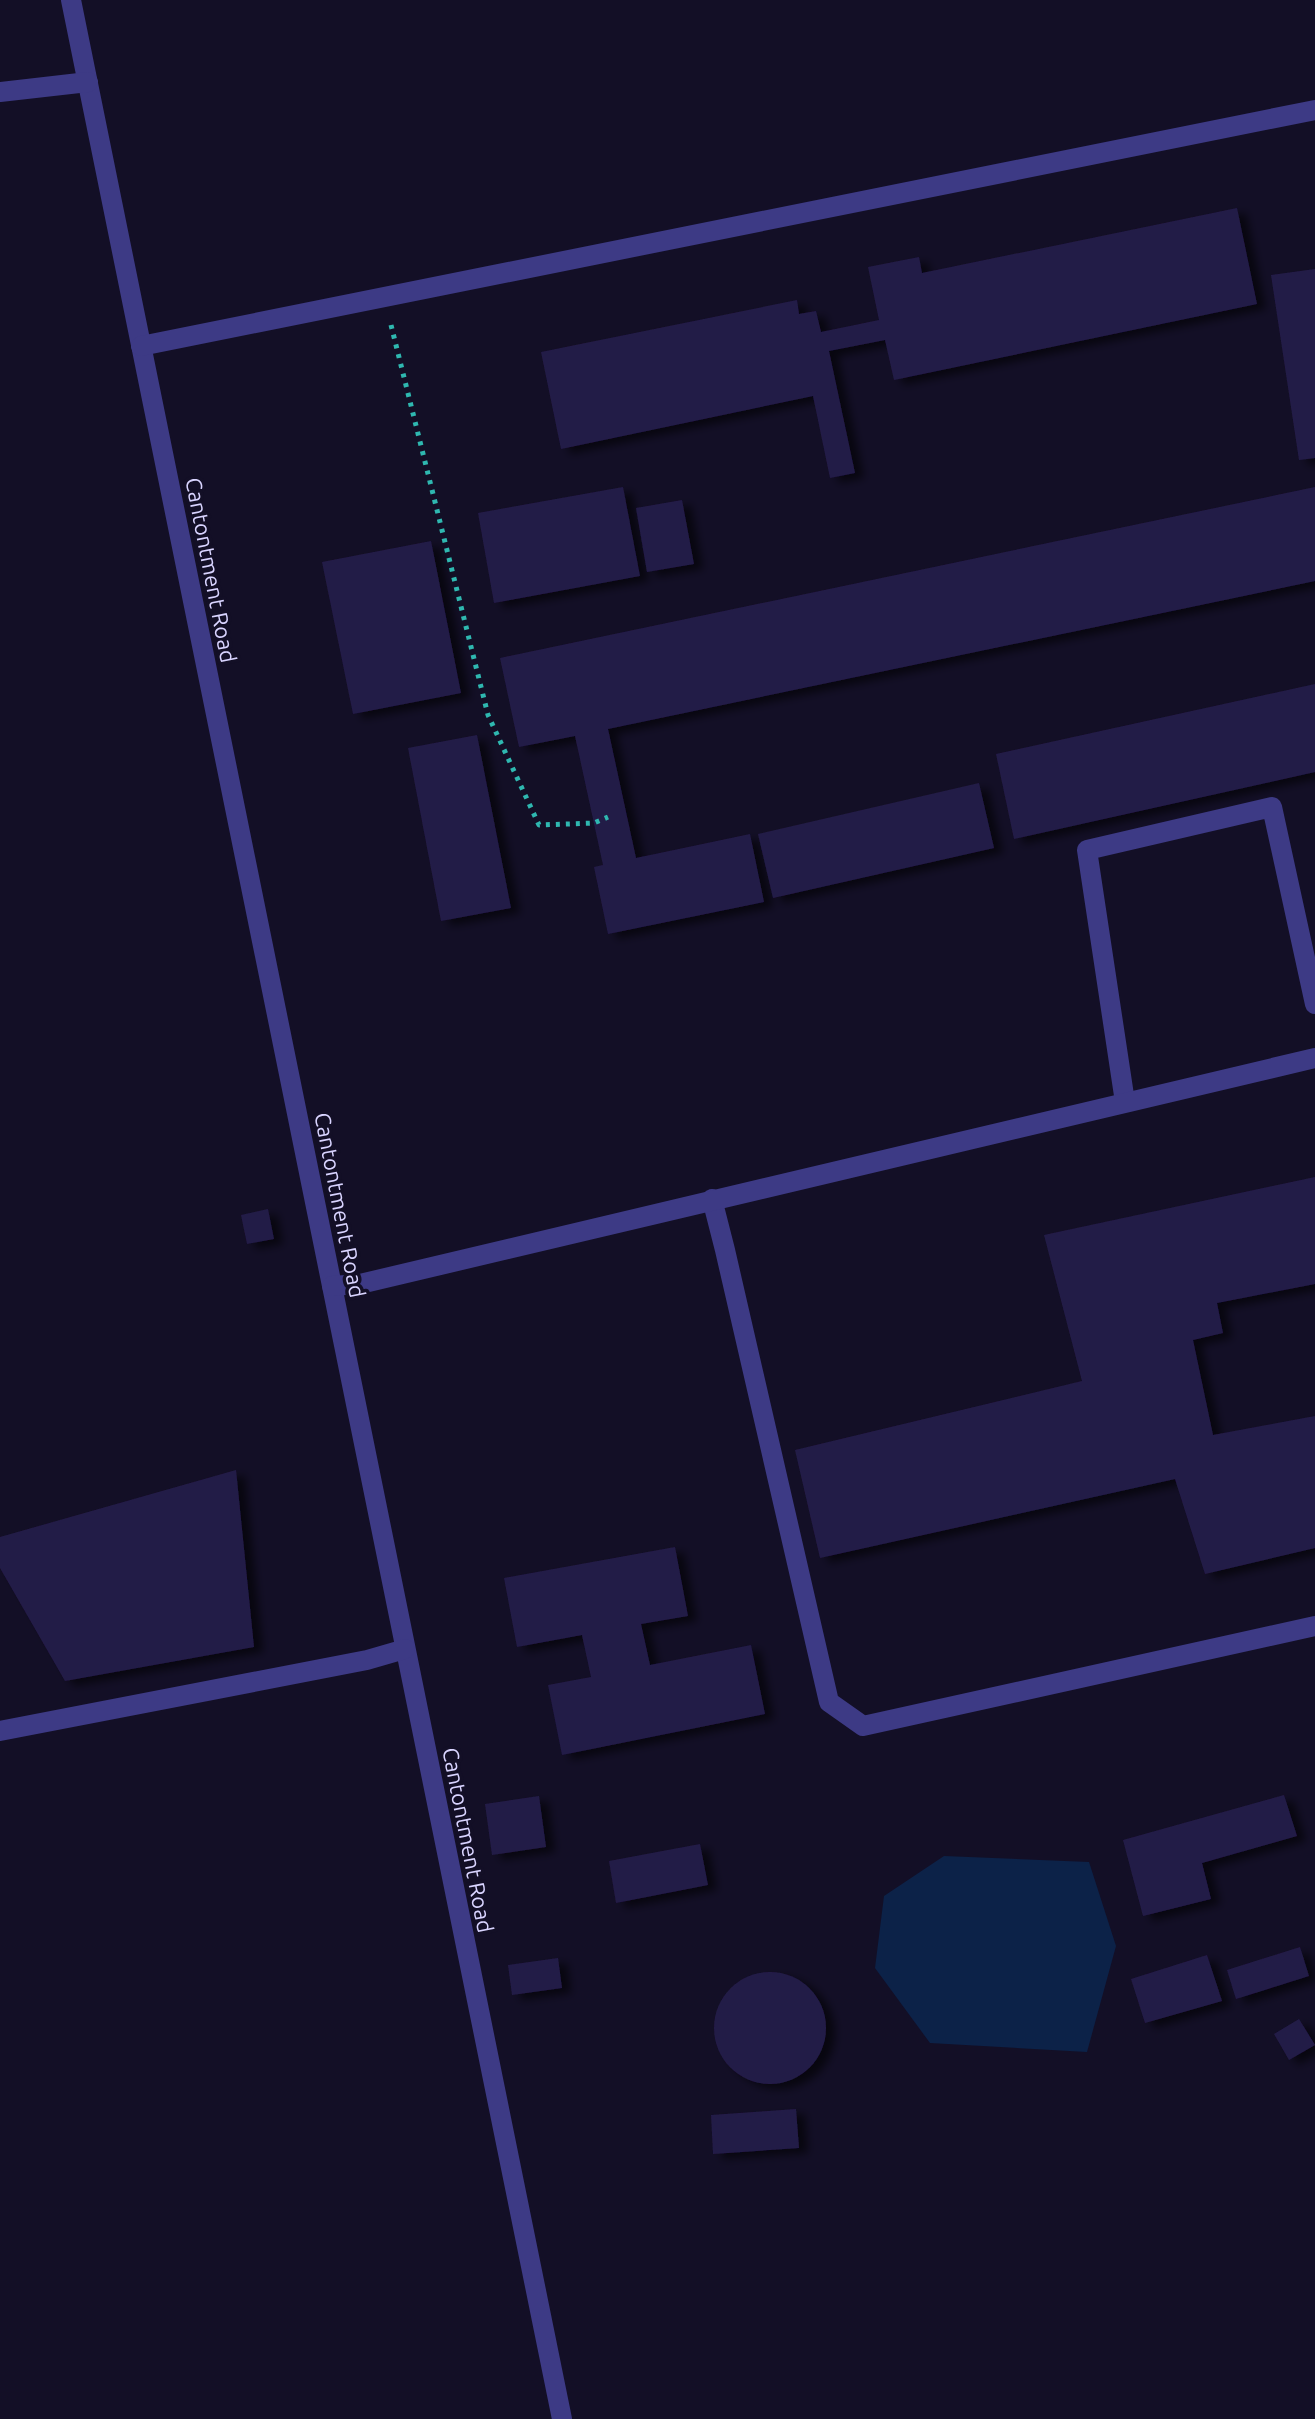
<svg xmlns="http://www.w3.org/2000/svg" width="1315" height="2419" font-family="Ubuntu,sans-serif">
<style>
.water{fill:#0c2248}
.building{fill:#241b47;filter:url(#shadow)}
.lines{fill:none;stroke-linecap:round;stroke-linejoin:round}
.path{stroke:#2fb8b0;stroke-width:5;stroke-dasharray:4 6;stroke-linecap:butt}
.minor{stroke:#3d3a85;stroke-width:20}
.labels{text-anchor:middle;stroke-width:7;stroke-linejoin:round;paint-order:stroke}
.street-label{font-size:22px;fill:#d9d4ff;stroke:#130f26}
</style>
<defs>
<filter id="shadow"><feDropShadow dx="9" dy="5" stdDeviation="4" flood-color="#0009"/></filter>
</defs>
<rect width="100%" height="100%" fill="#130f26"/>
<!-- water -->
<path class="water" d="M944,1856L1089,1862L1116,1946L1087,2052L930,2043L875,1968L884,1896Z"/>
<!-- building -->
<g class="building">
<path d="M1237,208L1257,304L894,380L885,340L829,351L855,473L830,478L813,396L561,449L541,352L797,300L799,314L816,311L821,332L879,320L868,267L919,257L922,273Z"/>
<path d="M1315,269V458L1299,460L1271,275Z"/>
<path d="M623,487L640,576L494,603L478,513Z"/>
<path d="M1315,487V581L608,729L636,858L750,834L764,902L608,934L594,867L603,865L575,736L519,747L500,658Z"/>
<path d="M682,500L694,564L647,572L636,508Z"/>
<path d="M431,541L461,693L353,714L322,562Z"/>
<path d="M1315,684V772L1014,839L996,754Z"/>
<path d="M477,735L511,908L441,921L408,748Z"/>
<path d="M979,783L994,848L773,898L758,834Z"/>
<path d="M1315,1177V1284L1217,1303L1223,1333L1193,1340L1213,1435L1315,1416V1548L1205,1574L1175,1479L820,1558L795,1450L1082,1381L1044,1235Z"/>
<path d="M268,1209L274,1239L247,1244L241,1215Z"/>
<path d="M236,1470L254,1647L65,1681L0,1568V1537Z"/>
<path d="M675,1547L688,1616L641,1624L650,1665L751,1645L765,1714L562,1755L548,1685L591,1677L582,1635L517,1647L504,1578Z"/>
<path d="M1284,1795L1297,1836L1202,1863L1211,1899L1143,1916L1123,1840Z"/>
<path d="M539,1796L546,1847L492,1855L485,1804Z"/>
<path d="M700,1844L708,1885L616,1903L609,1861Z"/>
<path d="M1300,1947L1309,1976L1236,1999L1227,1970Z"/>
<path d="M1207,1955L1222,2001L1145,2023L1131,1979Z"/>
<path d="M558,1958L562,1988L512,1995L508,1965Z"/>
<circle cx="770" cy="2028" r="56"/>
<path d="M1299,2019L1315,2045L1289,2060L1274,2034Z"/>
<path d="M796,2109L799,2148L713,2154L711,2115Z"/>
</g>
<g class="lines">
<!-- path -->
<path class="path" d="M391,325L488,715L539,825L594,823L608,817"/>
<!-- minor -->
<g class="minor">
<path d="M71,0L562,2419"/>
<path d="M0,92L88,82"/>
<path d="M141,346L1315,110"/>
<path d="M1125,1102L1087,850L1272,807L1315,1004"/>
<path d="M712,1199L725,1250L829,1702L863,1726L1315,1626"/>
<path d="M332,1286L360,1284L1315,1058"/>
<path d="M0,1731L367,1660L405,1649"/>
</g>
</g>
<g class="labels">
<!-- street labels -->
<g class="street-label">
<text transform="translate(211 570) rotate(79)" y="8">Cantontment Road</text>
<text transform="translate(340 1205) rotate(79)" y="8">Cantontment Road</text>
<text transform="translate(468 1840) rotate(79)" y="8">Cantontment Road</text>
</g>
</g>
</svg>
